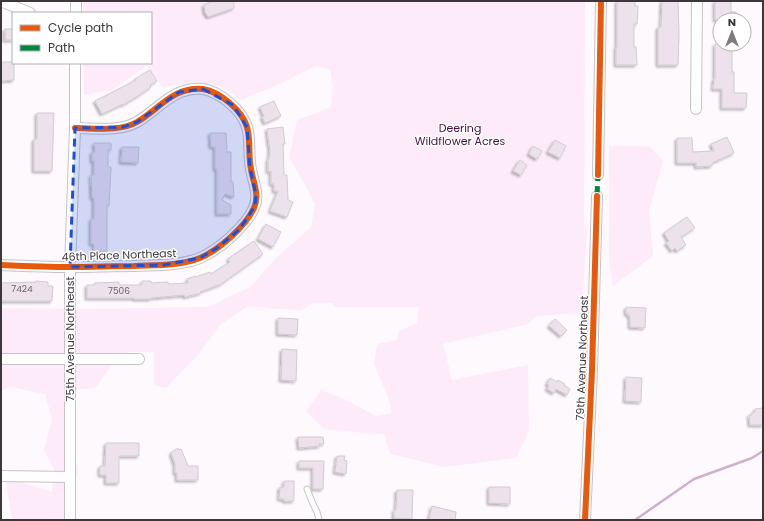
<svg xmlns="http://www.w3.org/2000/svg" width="764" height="521" font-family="Poppins,sans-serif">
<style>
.green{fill:#fdebfa}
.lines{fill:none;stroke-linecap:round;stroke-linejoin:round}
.stream{stroke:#d1b0cc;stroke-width:2.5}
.building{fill:#ede2eb;stroke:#d1ccd0;filter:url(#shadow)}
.lane-casing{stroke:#c7c2c6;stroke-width:7}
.street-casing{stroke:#c7c2c6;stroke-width:12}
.lane{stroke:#fffeff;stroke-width:5}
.street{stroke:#fffeff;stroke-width:10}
.quiet{stroke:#00873e;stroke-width:5;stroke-dasharray:10 5;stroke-linecap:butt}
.cycleway-casing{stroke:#fff;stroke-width:8}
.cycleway{stroke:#e8590c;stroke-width:6}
.marked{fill:#1d4ed8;fill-opacity:0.2;stroke:#1d4ed8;stroke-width:3;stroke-dasharray:8 5;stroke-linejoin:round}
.labels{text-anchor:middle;stroke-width:3;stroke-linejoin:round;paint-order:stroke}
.number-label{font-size:9px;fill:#696268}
.park-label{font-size:11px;fill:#460f42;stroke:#fff}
.street-label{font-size:11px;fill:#3d373c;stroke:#fff}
</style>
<defs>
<filter id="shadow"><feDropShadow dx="-2" dy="2" stdDeviation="1" flood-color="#0004"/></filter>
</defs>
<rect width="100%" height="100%" fill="#fef9fd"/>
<!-- green -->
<g class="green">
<path d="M83,1H585L584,227L587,230L582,313L537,316L528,324L443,344L452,380L528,365L529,432L516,458L444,467L390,454L384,434H374L324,429L306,411L321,390L344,399L376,416L392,413L388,397L374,364L377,344L397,340L399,331L417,323L419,307H333V303H313L301,310L278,309L248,306L221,324L197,356L166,388L154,385V352H133L118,354L111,367L95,388L70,390L74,448L78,471L71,497L72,520H12L5,477L52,492L54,469L44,450L52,419L45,394L10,387L1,391V308L82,309L208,307L250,287L277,257L311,227L315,204L303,181L289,158L297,120L331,107L333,87L330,69L316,66L282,83L241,100L220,86L192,82L162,87L147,66L112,90L84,95L83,63H151V13H83Z"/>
<path d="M609,146H650L663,161L649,211L653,256L613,286L609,259Z"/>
</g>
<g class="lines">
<!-- stream -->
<path class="stream" d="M635,520L694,479L752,458L763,451"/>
</g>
<!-- building -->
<g class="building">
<path d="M213,1H234V8L208,17L205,12L204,5Z"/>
<path d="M617,1H635V6H638L637,24H634V47H636L637,65H616V47H617Z"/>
<path d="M662,1H678L679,34L678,65H658V27H661Z"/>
<path d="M715,1H731V12H736V20H715Z"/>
<rect x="5" y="29" width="8" height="11"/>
<path d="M715,44H732V72H734V93H747L746,108H722V89H713L714,79H715Z"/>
<path d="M1,62H13V63H14V80L1,81Z"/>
<path d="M150,70L157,81L150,85L151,87L138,96L123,105V104L102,114L95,101L111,93L136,80L135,79Z"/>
<path d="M274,101L281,116L265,123L262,117L264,116L260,107Z"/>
<path d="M37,113H54L52,171H34V139H37Z"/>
<path d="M283,127L285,144H283L284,175H287L288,200L293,202L287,217L270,211L278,191H274V184H271V171L268,172V159H269L270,151L267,129Z"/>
<path d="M210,133H226L227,152H231V182H233L234,197L225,194L222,200L231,205V214H217V169H215V147H211Z"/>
<path d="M727,137L734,153L712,163V166L696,167V163H677V138H692L693,152L714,151L711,144Z"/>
<path d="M555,140L566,146L560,158L548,152Z"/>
<path d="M94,143H111V150H108V167H111L109,206H107V251H94V244H91V219H94V198H92L91,175H94V161H92V152H95Z"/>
<path d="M533,146L542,151L537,159L529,154Z"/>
<path d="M122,147H139L138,163L121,162Z"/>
<path d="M520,160L527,165L521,175L513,171Z"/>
<path d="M687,217L695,228L681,237L686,245L677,251L675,248L672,251L666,243L669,241L664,233Z"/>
<path d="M266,224L281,232L273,247L258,239Z"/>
<path d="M254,241L263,254L221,284L200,292L201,293L185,297L184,295L151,298V299H134V298H87V285H95V283L119,282V285H142V281H151V283L168,282V284L188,283L187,279L196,276V277L210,272L211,274L230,262L228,259Z"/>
<path d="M36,281L48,282V286H53L52,301H1V283L36,282Z"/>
<path d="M626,307L646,308L645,328L630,327V316H628L629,314H626Z"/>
<path d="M278,318L298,319L297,335L278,334Z"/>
<path d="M555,319L567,330L561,336L549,326Z"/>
<path d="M282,349L297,350L296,381L281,380Z"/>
<path d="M626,377L642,378L641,402L625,401Z"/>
<path d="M550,378L557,382L558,380L565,384L564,385L570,389L567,395L556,389L554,393L547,389L549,385L547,384Z"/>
<path d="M763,408V425H750L749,415H752V413L755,412V409Z"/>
<path d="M298,437H323L324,444H319L320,446L299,448Z"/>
<path d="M106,443H139V456H119V483H106V475H100V466H105Z"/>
<path d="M178,448L179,450L181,449L188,466H198V480H177V473H175V464L171,453Z"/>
<path d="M337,456H345L344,460L347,461L346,474L335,472Z"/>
<path d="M299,461H324L323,489H313V468H299Z"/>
<path d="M284,481H294V501H284V499H279L280,487H284Z"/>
<path d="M489,487H510V504L489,503Z"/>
<path d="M397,490H413L412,519L394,518V510H396Z"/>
<path d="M432,506L456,512L455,520H429Z"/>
</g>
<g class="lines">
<!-- lane casing -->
<g class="lane-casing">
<path id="lane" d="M307,489L313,504L317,512L319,520"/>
</g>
<!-- street casing -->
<g class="street-casing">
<g id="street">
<path d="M3,2L30,13"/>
<path d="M76,13V1"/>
<path d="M696,109L697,1"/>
<path d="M598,175L601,1"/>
<path d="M1,265C24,266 47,267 70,267C92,267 113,266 134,266C155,265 180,266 200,258C219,250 246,226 254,208C260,195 253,182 251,169C248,156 251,140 247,127C242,110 220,92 203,89C174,86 159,109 137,122C119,132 95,128 75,128"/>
<path d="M1,359H139"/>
<path d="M1,476L70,477"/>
<path d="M70,520V267L75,128V63"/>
<path d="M585,520L592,370L597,196"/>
</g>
</g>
<!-- lane -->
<use href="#lane" class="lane"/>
<!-- street -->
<use href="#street" class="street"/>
<!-- quiet -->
<path class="quiet" d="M597,196L598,175"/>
<!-- cycleway casing -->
<g class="cycleway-casing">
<g id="cycleway">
<path d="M598,175L601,1"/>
<path d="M1,265C24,266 47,267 70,267C92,267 113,266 134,266C155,265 180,266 200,258C219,250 246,226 254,208C260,195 253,182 251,169C248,156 251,140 247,127C242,110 220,92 203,89C174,86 159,109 137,122C119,132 95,128 75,128"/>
<path d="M585,520L592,370L597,196"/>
</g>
</g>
<!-- cycleway -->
<use href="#cycleway" class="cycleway"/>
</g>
<!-- marked area -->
<path class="marked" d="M203,89L233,105L247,127L250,168L256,195L255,206L239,230L217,248L200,258L164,265L70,267L75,128L123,127L137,122L179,92Z"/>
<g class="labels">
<!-- number labels -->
<g class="number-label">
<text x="22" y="292">7424</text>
<text x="119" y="294">7506</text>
</g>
<!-- park labels -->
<g class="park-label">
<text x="460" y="132">Deering<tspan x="460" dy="13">Wildflower Acres</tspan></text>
</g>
<!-- street labels -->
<g class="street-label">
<text transform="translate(119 255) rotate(-2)" y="4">46th Place Northeast</text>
<text transform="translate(70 339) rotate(-90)" y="4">75th Avenue Northeast</text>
<text transform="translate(582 358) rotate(-88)" y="4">79th Avenue Northeast</text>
</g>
</g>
<!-- border -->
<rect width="764" height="521" fill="none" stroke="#3d373c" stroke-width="4"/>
<!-- legend -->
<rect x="12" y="12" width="140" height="52" fill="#ffffff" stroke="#b1afb1"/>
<rect x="20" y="25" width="20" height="6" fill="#e8590c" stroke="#b1afb1"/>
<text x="48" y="32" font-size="12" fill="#3d373c">Cycle path</text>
<rect x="20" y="45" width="20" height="6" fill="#00873e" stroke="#b1afb1"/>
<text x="48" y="52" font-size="12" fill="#3d373c">Path</text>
<!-- north arrow -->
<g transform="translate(732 32)"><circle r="19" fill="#ffffff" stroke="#b1afb1"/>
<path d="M0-3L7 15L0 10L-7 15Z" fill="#817b80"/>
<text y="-6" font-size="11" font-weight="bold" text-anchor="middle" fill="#3d373c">N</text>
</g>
</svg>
